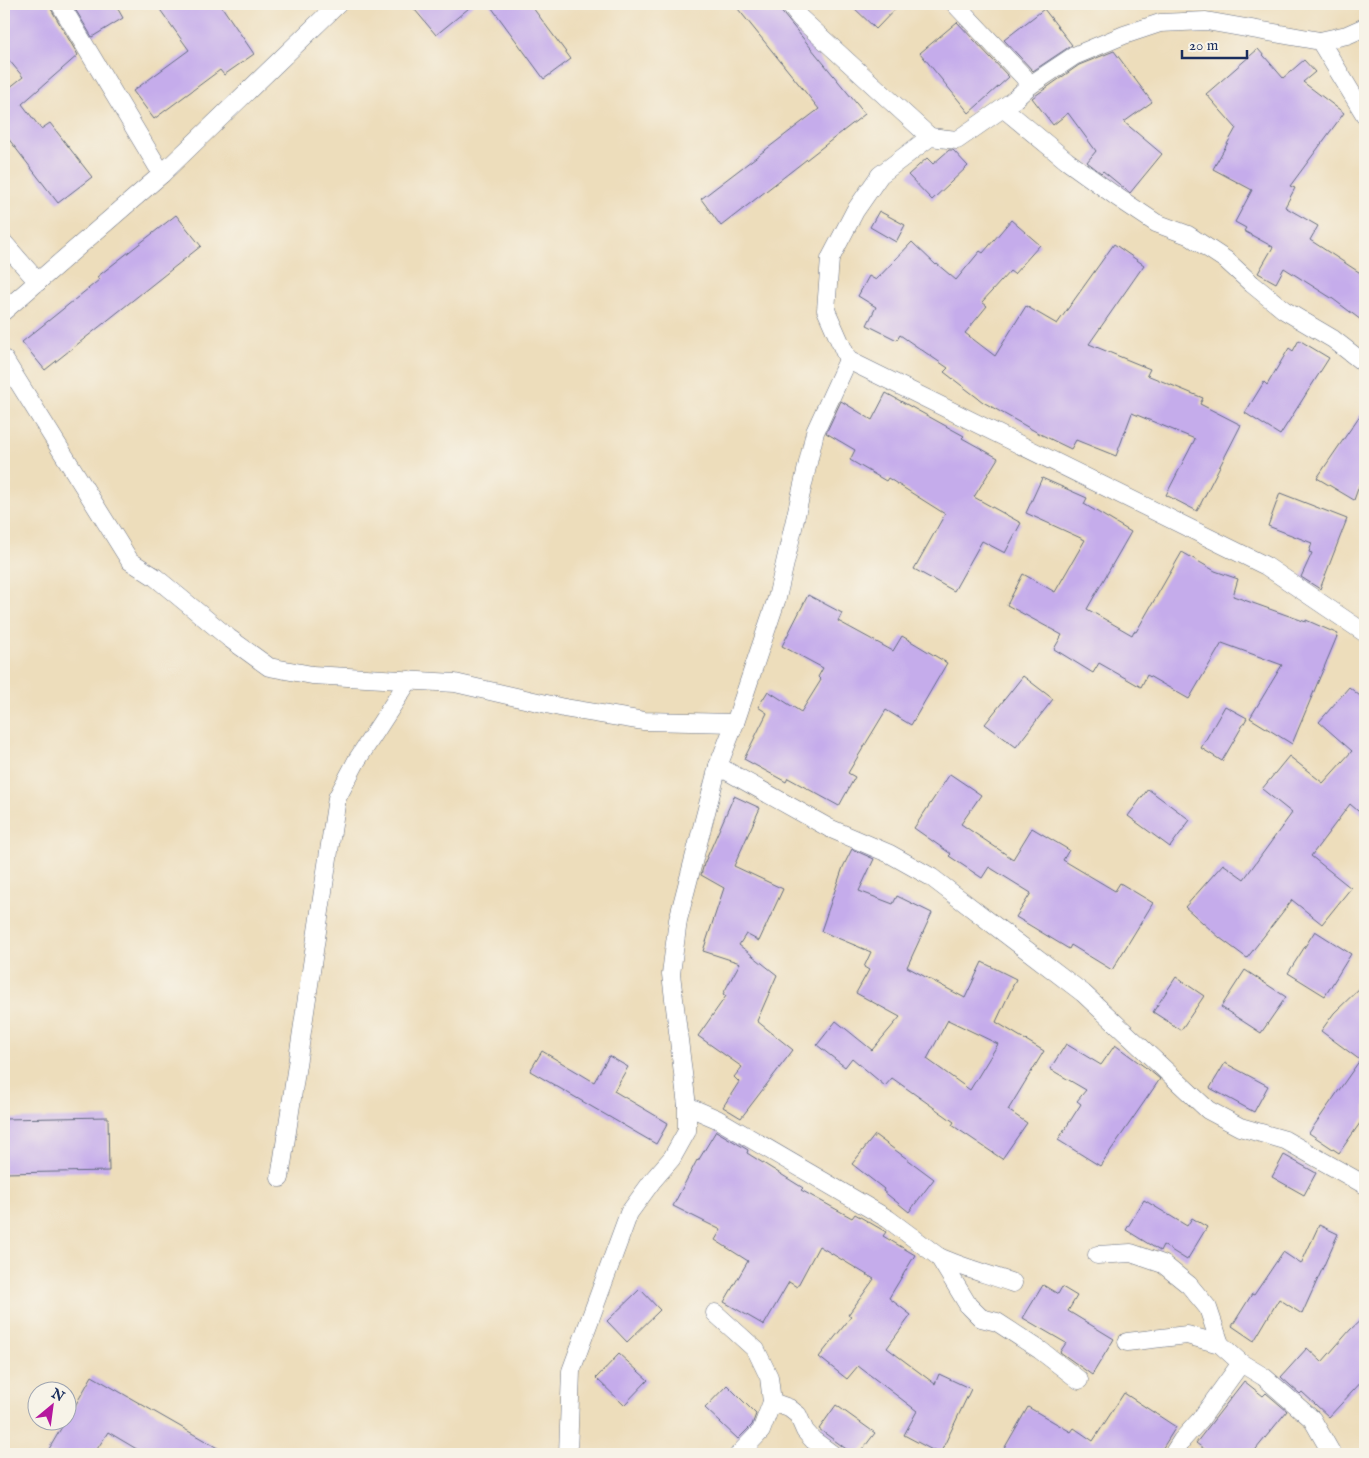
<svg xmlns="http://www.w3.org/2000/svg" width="1369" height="1458" font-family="'IM FELL English',serif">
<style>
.building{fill:#c5aceb;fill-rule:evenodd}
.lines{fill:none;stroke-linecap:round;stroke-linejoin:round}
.street-casing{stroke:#646c7f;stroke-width:19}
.street{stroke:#fff;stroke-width:18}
</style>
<rect width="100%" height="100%" fill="#f7f3e8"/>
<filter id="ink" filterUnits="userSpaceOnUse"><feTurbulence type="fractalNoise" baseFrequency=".02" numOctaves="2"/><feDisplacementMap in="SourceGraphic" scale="10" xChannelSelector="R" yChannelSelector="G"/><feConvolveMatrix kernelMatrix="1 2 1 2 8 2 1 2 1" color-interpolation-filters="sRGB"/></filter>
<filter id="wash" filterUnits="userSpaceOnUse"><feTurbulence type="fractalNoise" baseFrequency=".0096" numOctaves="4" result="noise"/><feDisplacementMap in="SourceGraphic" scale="20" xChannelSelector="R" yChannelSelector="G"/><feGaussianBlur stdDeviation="1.12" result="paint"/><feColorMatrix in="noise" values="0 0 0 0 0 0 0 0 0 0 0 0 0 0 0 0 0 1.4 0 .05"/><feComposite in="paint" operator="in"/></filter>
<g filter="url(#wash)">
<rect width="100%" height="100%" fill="#edddbb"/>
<g id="blocks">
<!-- building -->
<g class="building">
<path d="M14,4H49L51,9L78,55L22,104L41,129L50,123L92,177L58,203L4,133V81L9,88L23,77L4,54V12Z"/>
<path d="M72,4H115L123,18L92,37Z"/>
<path d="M156,4H220L254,54L224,75L220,70L154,119L133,91L189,50Z"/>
<path d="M410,4H474L436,35Z"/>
<path d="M489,4H530L571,59L544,79Z"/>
<path d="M734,4H775L865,114L721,226L701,199L819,109Z"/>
<path d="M850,4H900L876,29Z"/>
<path d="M1044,9L1072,45L1033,71L1004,40Z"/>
<path d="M957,22L1009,77L969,113L920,53Z"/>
<path d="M1258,49L1283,78L1304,60L1315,72L1303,82L1344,113L1290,186L1295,188L1285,207L1318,226L1310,240L1365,276V323L1333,299L1284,268L1276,283L1258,273L1273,247L1244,231L1246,228L1235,222L1252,190L1213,169L1236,128L1206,94Z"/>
<path d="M1114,51L1152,102L1124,122L1162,154L1130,193L1103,171L1101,173L1087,162L1096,151L1068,113L1053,125L1032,98L1079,65Z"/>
<path d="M949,150H953L968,166L932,200L908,175L927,158L933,164Z"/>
<path d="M879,211L905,225L896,242L870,227Z"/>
<path d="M176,215L201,246L45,370L22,342L99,280L97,277Z"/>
<path d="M1011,220L1040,245L1014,274L1010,271L982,302L987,306L965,333L995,356L1026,306L1057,324L1114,244L1144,265L1089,344L1150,369L1147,375L1203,398L1200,404L1241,425L1197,511L1166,495L1195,439L1132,413L1116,456L1076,440L1071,449L1040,434L983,402L944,372L948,368L900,335L897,340L867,325L876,307L858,296L869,276L876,280L912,242L936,265L937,264L956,280L980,251L983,253Z"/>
<path d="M1299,340L1329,358L1280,435L1245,413L1264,382L1267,385L1289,348L1293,351Z"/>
<path d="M886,393L964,436L962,438L998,458L974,497L1021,523L1005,553L982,541L954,591L914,569L945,514L888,478L886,481L850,460L855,450L826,433L841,401L872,420Z"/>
<path d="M1365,408V491L1359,486L1354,500L1317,478Z"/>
<path d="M1042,478L1087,498L1084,504L1131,532L1087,609L1132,635L1134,631L1136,632L1182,552L1215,571L1238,579L1233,596L1306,622V620L1338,634L1292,744L1250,718L1282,665L1222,643L1189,699L1147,675L1141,687L1099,663L1093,673L1054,649L1062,635L1007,605L1023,574L1055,592L1085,540L1026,513Z"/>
<path d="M1280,493L1347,519L1320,589L1301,577L1312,553L1309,552L1312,543L1268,526Z"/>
<path d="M808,595L842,613L838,621L893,651L902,636L947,663L911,725L886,710L848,773L855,777L839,806L788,778L786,782L744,759L767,713L758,707L768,691L801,712L821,680L818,677L823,668L782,646Z"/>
<path d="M1023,676L1053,699L1016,747L985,724Z"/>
<path d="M1349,687L1365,700V817L1350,804L1311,856L1351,888L1322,924L1292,900L1247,958L1220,938L1185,907L1223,864L1244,879L1292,813L1262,789L1289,756L1323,783L1352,751L1319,722Z"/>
<path d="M1225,706L1247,718L1222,761L1201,748Z"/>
<path d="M950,774L981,795L961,824L1013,859L1032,828L1069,850L1063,860L1115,891L1120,883L1153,903L1112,970L1071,945L1069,949L1016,917L1031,893L989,867L982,878L949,856L951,854L914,828Z"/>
<path d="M1148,789L1190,820L1170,847L1128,816Z"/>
<path d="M734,796L760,808L734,866L783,889L759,941L746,934L739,945L777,975L757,1021L793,1050L741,1118L723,1107L739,1082L734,1077L742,1067L698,1036L726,996L723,994L740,963L703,951L724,888L701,875L704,864Z"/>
<path d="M852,849L874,859L859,891L893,904L897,896L932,913L907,967L965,998L982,962L1016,979L996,1022L1044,1051L1008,1110L1027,1123L1002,1159L952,1125L954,1122L892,1078L885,1086L852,1058L845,1067L817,1045L836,1021L872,1050L900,1017L856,993L869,970L864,967L871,952L821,931L843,867ZM948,1020L998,1044L970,1090L927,1059Z"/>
<path d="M1315,931L1351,954L1325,996L1288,973Z"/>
<path d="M1245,970L1286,997L1261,1033L1221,1007Z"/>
<path d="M1176,977L1204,996L1181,1030L1153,1012Z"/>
<path d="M1365,983V1116L1339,1153L1309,1133L1360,1060L1321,1031L1334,1013Z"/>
<path d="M1066,1044L1101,1065L1115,1045L1149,1070L1160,1079L1100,1166L1058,1140L1081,1104L1077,1101L1086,1090L1050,1069Z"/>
<path d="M542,1051L594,1082L609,1056L628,1067L614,1091L668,1123L656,1144L530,1071Z"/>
<path d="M1225,1063L1268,1086L1254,1112L1210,1088Z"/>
<path d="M108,1117L109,1171L4,1173V1119Z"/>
<path d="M716,1131L748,1150L747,1153L803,1188L801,1190L852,1218L855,1214L886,1232L883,1236L915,1255L889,1298L911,1315L887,1348L935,1384L939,1374L971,1389L940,1454L904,1435L917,1411L858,1366L847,1379L819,1357L851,1317L848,1315L874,1279L819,1246L797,1287L789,1282L764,1325L724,1302L748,1261L715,1240L721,1230L673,1206L697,1160L698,1161Z"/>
<path d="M875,1135L934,1179L909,1212L883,1191L884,1189L852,1164Z"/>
<path d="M1284,1155L1316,1173L1304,1195L1272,1177Z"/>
<path d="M1144,1200L1187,1226L1192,1218L1207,1227L1187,1260L1163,1245L1160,1251L1126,1230Z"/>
<path d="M1319,1225L1338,1234L1302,1314L1279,1299L1254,1341L1232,1326L1252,1294L1254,1295L1283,1252L1301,1264Z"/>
<path d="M1043,1285L1058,1294L1062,1287L1077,1296L1068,1311L1114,1339L1092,1375L1060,1352L1066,1343L1023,1318Z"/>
<path d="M640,1289L660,1310L627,1342L607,1321Z"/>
<path d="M1365,1316V1378L1329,1417L1302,1392L1300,1394L1281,1377L1307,1348L1322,1362L1350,1330Z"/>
<path d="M619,1354L648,1380L624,1405L596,1378Z"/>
<path d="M92,1376L228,1454H145L108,1432L94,1454H46L66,1420H68V1418Z"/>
<path d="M1244,1381L1263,1396L1266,1393L1287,1411L1252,1454H1211L1196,1443Z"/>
<path d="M727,1385L756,1414L752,1425L738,1439L705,1408Z"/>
<path d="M1124,1393L1176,1427L1159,1454H1001L1028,1407L1071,1432L1074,1428L1093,1441Z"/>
<path d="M836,1405L875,1433L859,1454H853L819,1429Z"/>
</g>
</g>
</g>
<g filter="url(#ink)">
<use href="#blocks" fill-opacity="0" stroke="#646c7f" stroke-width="1"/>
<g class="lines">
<!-- street casing -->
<g class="street-casing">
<g id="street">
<path d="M60,4L162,174"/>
<path d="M789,4L800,18L930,137"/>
<path d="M955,4L1024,77L1029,86L1015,99L1003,108L1067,161L1117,197L1156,223L1188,235L1226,260L1252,284L1284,310L1333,339L1365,364"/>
<path d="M1320,41L1365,115"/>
<path d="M1029,86L1074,56L1124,35L1160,23L1206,21L1320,41L1347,35L1365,27"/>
<path d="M4,243L38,282"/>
<path d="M4,311L162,174L338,4"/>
<path d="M4,359L130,561L155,577L229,638L269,667L312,675L455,683L564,708L644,721L735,723"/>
<path d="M848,360L1266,566L1365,633"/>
<path d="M718,766L829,828L890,854L931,877L1083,993L1208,1110L1240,1127L1285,1140L1365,1185"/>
<path d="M687,1106L717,1119L888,1219L939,1257L968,1305L981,1318L997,1322L1040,1350L1079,1380"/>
<path d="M280,1178L337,798L357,760L409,680"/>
<path d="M1097,1255L1131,1253L1163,1264L1189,1285L1208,1308L1220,1344"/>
<path d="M939,1257C963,1268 988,1274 1013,1283"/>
<path d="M715,1313L756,1350L769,1377L772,1402L761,1431L739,1454"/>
<path d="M1127,1342L1187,1335L1220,1344L1241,1363"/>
<path d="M772,1402L789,1408L798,1415L805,1431L813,1440L832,1454"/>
<path d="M568,1454L571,1371L629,1213L653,1180L672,1158L687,1131V1106L671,974L678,920L718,766L735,723L777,598L815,432L848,360L826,310L830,259L855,211L880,175L930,137L957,140L1003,108"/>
<path d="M1173,1454L1182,1440L1200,1420L1241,1363L1264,1377L1312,1419L1332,1454"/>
</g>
</g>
<!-- street -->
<use href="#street" class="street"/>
</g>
</g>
<!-- margin -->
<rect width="1369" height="1458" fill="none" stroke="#f7f3e8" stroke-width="20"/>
<!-- north arrow -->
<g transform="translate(52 1406) rotate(29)"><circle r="24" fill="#f7f3e8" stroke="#9fa5b1"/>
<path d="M0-4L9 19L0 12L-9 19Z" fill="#b5179e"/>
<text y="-8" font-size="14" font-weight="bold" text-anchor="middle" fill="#1b2f5e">N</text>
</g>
<!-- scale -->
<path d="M1182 50v8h65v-8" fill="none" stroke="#1b2f5e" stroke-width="2.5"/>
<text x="1189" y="50" font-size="15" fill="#1b2f5e" stroke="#f7f3e8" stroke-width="4" paint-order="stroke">20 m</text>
</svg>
